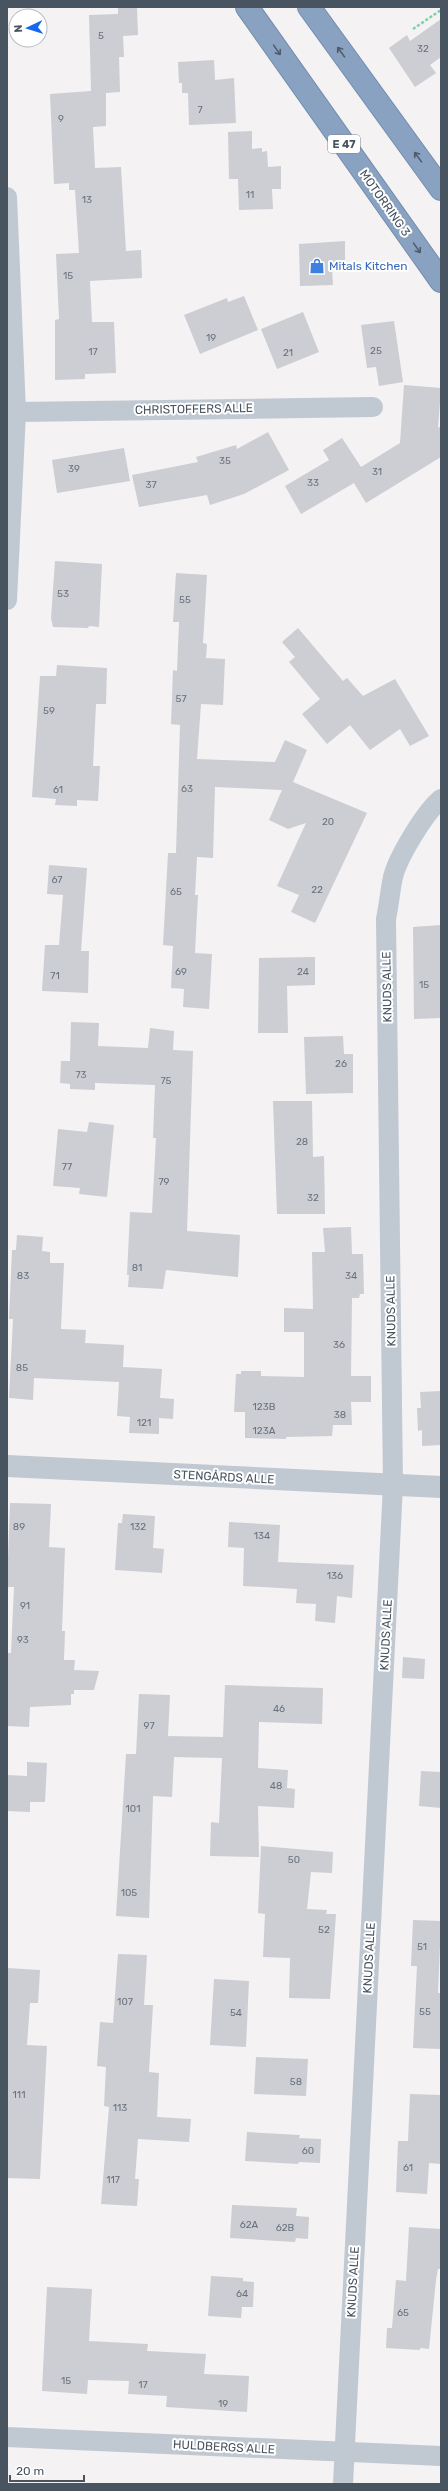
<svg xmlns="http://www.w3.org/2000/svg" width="448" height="2491" font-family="Rubik,sans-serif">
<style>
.building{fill:#ccced4}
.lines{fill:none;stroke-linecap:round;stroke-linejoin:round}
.motorway-casing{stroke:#748dae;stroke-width:24}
.path{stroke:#77d2a9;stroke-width:2.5;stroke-dasharray:3 2;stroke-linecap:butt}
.minor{stroke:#c0c8d2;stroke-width:20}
.tertiary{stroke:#c0c8d2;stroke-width:22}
.motorway{stroke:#89a2c2;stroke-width:22}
.oneway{stroke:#4f5c6b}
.labels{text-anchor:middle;stroke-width:4;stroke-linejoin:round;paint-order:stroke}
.number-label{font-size:10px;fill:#6a727e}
.shield{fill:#fff;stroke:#808790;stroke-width:1}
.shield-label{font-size:11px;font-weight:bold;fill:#495461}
.street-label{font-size:12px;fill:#495461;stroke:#fff}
.shop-label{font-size:12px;fill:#366cbe;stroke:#fff;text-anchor:start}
</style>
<rect width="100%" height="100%" fill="#f4f2f2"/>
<!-- building -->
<g class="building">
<path d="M118,7H137L138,35L123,36L124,57H119L120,92L106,93V126L93,127L95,168L121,167L126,251L141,250L142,278L90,281L92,322H114L116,373L85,374V379L55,380V320L59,319L56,254L79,253L75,190H69V183L54,184L50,94L91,91L89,15L118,14Z"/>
<path d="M441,19V57L430,65L436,73L415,87L389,48L407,35L410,41Z"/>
<path d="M214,60L215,80L234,78L236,123L189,125L188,93H182V83H179L178,62Z"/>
<path d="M252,131V149L262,148V152L267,151L268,167L281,166V189H272L273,209L239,210L238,179H229L228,132Z"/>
<path d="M345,241V267H332L333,285L300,286L299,244Z"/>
<path d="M244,296L258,330L200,354L184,315L227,298L228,302Z"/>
<path d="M303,312L319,352L277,369L261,329Z"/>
<path d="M394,321L403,382L379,386L376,367L367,368L361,325Z"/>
<path d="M404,385L441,388L438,428L441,426V457L366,503L354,483L301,514L285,486L329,460L323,450L342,438L361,467L400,443Z"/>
<path d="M268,432L289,470L244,494L210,505L207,495L139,507L132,475L198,462L196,457L236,445L237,449Z"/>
<path d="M124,448L130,481L57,493L52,460Z"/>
<path d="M55,561L102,564L99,627L89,626L88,628L53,627L51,618Z"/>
<path d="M176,573L207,575L203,643L207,644L206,658L225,659L223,705L201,704L197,759L275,762L285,740L307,750L293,782L367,813L315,923L291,912L299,895L277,886L306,823L288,829L269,820L282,790L215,787L213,858L197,857L195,895H198L195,953L212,954L209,1009L183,1007L184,989L171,988L173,946L163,945L168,853H176L180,725L171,724L173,670L177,671L179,622H173Z"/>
<path d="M298,628L343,681L347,678L363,696L395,679L429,736L410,746L400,729L370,750L350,725L327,744L302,714L320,699L289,662L295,657L282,642Z"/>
<path d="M57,665L107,668L106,704H96L93,766H100L98,801L77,800V806L55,805L56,799L32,797L40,676H56Z"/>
<path d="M49,865L87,868L81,951H89L88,993L42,991L45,945H59L63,895L47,894Z"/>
<path d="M441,925V1018L414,1019L413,927Z"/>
<path d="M315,957V985L287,986L288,1033H258L259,958Z"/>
<path d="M71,1022L99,1023L98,1046L148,1048L150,1028L174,1031L173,1050L193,1051L187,1231L240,1235L238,1277L166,1270L163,1289L128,1287L129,1275H127L130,1212L152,1213L156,1138H153L155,1085L95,1083V1090L70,1089V1084L60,1083L61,1061H70Z"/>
<path d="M343,1036L344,1054H353V1093L306,1094L304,1037Z"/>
<path d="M273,1101H312L313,1157L324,1156L325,1214H277Z"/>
<path d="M89,1122L114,1125L107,1197L79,1194L80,1188L53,1186L58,1129L87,1132Z"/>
<path d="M351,1227L352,1254H363L364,1294H360L359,1298H352L351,1376H371V1402H351L352,1425H333L332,1436L286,1437V1439L245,1438V1412H234L236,1374H241V1371H261V1376L304,1377V1332H284V1308L313,1309L312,1252H325L323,1228Z"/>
<path d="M17,1235L43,1237L42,1251L50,1252V1263H64L61,1329L86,1330L85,1343L124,1345L123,1367L162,1369L160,1398L174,1399L173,1419L159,1418V1434L129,1433L130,1417L117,1416L119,1382L34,1378L33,1400L9,1398L13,1319H9L12,1250H16Z"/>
<path d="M441,1391V1445L422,1446V1430L418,1431L417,1408H421L420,1392Z"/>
<path d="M10,1503L51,1504L49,1547L65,1548L62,1631H65L64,1660H75L74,1670L99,1671L94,1690H74V1694H71V1705L30,1707L29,1727L7,1726V1653H11L14,1587H7Z"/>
<path d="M123,1514L155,1516L153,1548L164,1549L162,1573L115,1570L118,1523H122Z"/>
<path d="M229,1522L280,1525L278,1562L354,1565L352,1598L337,1596L335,1623L315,1621L316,1604L296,1603L297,1589L243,1586L244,1548L228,1547Z"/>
<path d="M403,1657L425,1659L424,1679L402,1678Z"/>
<path d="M225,1685L323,1688L322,1724L259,1722L258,1768L288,1770L287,1788L295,1789L294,1808L258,1806L259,1857L210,1856L211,1822L219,1823L222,1758L174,1757L172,1797L153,1796L149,1918L116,1916L126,1754H136L139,1694L170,1695L168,1736L223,1737Z"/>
<path d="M27,1762L47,1763L45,1802H30V1812L7,1811V1775L27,1776Z"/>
<path d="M421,1771L441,1772V1808L419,1806Z"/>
<path d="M261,1846L333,1852L332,1873L311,1872L307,1909L327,1910L326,1914H336L330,1999L289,1998L290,1958L263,1957L265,1914L258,1913Z"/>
<path d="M413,1920L441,1921L438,1993H440L441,2001V2049L413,2048L417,1966H411Z"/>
<path d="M118,1954L147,1955L144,2005H153L149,2072L159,2073L157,2117L191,2119L189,2142L138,2139L135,2179H139L137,2206L101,2204L109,2107L104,2106L106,2067L97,2066L100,2022L113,2023Z"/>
<path d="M7,1968L40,1970L38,2003H30L27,2045L47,2046L40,2179L7,2178Z"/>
<path d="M214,1979L249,1981L246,2047L210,2045Z"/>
<path d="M256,2057L308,2059L306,2096L254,2094Z"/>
<path d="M410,2094L441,2095V2164L429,2163L427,2194L396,2192L398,2141H408Z"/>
<path d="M247,2132L300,2135L299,2138L321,2139L320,2163L299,2162L298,2164L245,2161Z"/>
<path d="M232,2205L297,2208L296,2216L309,2217L308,2239L296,2238L295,2242L230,2238Z"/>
<path d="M409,2227L441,2229V2269H438L436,2280L429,2349L420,2348V2350L386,2348L387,2328H392L396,2280L406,2281Z"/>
<path d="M211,2276L243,2278V2281L254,2282L253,2307H242L241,2318L208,2316Z"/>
<path d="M47,2287L92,2289L89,2341L148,2344L147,2351L206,2354L204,2374L249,2376L247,2412L166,2407L167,2396L128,2394L129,2381L88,2380L87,2394L42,2391Z"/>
</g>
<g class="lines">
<!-- motorway casing -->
<g class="motorway-casing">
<g id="motorway">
<path d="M247,7L441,281"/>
<path d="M309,7L441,189"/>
</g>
</g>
<!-- path -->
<path class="path" d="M413,29L441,10"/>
<!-- minor -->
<g class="minor">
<path d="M7,197L16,412L7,600"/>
<path d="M16,412L373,407"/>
<path d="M7,2437L441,2456"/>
<path d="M343,2484L393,1485L386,919C389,905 390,891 393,877C398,857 425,812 441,799"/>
</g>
<!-- tertiary -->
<path class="tertiary" d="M7,1466L441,1487"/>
<!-- motorway -->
<use href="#motorway" class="motorway"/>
</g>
<!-- one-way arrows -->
<defs><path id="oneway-shaft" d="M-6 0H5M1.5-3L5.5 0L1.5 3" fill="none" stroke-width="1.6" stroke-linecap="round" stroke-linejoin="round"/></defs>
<g class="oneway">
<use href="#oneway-shaft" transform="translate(277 50) rotate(55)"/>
<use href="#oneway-shaft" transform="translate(341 52) rotate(-126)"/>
<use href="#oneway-shaft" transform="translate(418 157) rotate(-126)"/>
<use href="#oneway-shaft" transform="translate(417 248) rotate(55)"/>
</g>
<!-- icons -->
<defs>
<g id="shop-bare" transform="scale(1.2)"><path d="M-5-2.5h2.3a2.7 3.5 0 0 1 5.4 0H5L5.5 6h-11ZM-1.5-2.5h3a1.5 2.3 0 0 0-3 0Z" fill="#3f7fe0" stroke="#fff" stroke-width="2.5" paint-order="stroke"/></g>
</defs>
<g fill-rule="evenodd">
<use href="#shop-bare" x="317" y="266"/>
</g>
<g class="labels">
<!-- number labels -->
<g class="number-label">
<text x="101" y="39">5</text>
<text x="423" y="52">32</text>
<text x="200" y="113">7</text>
<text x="61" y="122">9</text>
<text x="250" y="198">11</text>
<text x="87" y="203">13</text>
<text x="68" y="279">15</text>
<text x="211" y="341">19</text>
<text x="376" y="354">25</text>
<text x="93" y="355">17</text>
<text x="288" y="356">21</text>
<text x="225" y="464">35</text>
<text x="74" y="472">39</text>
<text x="377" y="475">31</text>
<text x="313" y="486">33</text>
<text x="151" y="488">37</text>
<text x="63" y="597">53</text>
<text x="185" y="603">55</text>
<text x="181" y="702">57</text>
<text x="49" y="714">59</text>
<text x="187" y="792">63</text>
<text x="58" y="793">61</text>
<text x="328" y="825">20</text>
<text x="57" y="883">67</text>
<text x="317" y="893">22</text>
<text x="176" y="895">65</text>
<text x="181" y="975">69</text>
<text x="303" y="975">24</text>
<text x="55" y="979">71</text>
<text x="424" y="988">15</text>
<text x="341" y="1067">26</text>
<text x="81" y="1078">73</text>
<text x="166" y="1084">75</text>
<text x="302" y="1145">28</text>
<text x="67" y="1170">77</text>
<text x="164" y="1185">79</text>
<text x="313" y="1201">32</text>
<text x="137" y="1271">81</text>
<text x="23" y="1279">83</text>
<text x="351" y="1279">34</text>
<text x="339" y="1348">36</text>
<text x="22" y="1371">85</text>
<text x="264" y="1410">123B</text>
<text x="340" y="1418">38</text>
<text x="144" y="1426">121</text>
<text x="264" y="1434">123A</text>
<text x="19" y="1530">89</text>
<text x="138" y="1530">132</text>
<text x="262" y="1539">134</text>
<text x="335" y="1579">136</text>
<text x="25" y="1609">91</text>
<text x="23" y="1643">93</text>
<text x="279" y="1712">46</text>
<text x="149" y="1729">97</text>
<text x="276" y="1789">48</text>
<text x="133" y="1812">101</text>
<text x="294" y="1863">50</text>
<text x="129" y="1896">105</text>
<text x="324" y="1933">52</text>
<text x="422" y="1950">51</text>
<text x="125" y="2005">107</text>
<text x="425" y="2015">55</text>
<text x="236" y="2016">54</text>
<text x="296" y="2085">58</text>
<text x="19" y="2098">111</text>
<text x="120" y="2111">113</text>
<text x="308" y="2154">60</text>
<text x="408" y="2171">61</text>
<text x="113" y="2183">117</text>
<text x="249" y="2228">62A</text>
<text x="285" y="2231">62B</text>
<text x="242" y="2297">64</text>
<text x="403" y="2316">65</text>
<text x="66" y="2384">15</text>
<text x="143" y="2388">17</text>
<text x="223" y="2407">19</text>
</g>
<!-- shield labels -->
<rect class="shield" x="328" y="135" width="32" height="18" rx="3"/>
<g class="shield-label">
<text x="344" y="148">E 47</text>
</g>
<!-- street labels -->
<g class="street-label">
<text transform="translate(385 203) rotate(55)" y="4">MOTORRING 3</text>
<text transform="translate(194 409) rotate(-1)" y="4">CHRISTOFFERS ALLE</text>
<text transform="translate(387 987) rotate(-91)" y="4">KNUDS ALLE</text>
<text transform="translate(391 1311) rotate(-91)" y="4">KNUDS ALLE</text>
<text transform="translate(224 1477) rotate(3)" y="4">STENGÅRDS ALLE</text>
<text transform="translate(386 1635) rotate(-87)" y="4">KNUDS ALLE</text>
<text transform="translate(369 1958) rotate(-87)" y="4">KNUDS ALLE</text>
<text transform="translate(353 2282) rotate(-87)" y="4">KNUDS ALLE</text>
<text transform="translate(224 2447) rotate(3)" y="4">HULDBERGS ALLE</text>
</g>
<!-- shop labels -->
<g class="shop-label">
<text x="329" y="270">Mitals Kitchen</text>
</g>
</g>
<!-- border -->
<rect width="448" height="2491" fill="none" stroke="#495461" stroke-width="16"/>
<!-- north arrow -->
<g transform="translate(28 28) rotate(266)"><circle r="19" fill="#ffffff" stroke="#b6bbc0"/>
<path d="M0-3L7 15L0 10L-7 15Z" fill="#1368ed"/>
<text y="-6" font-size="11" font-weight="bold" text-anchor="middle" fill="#495461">N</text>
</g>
<!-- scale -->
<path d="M10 2475v6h74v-6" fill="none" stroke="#495461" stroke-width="2"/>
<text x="16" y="2475" font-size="12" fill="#495461" stroke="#ffffff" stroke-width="3" paint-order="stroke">20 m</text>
</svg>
